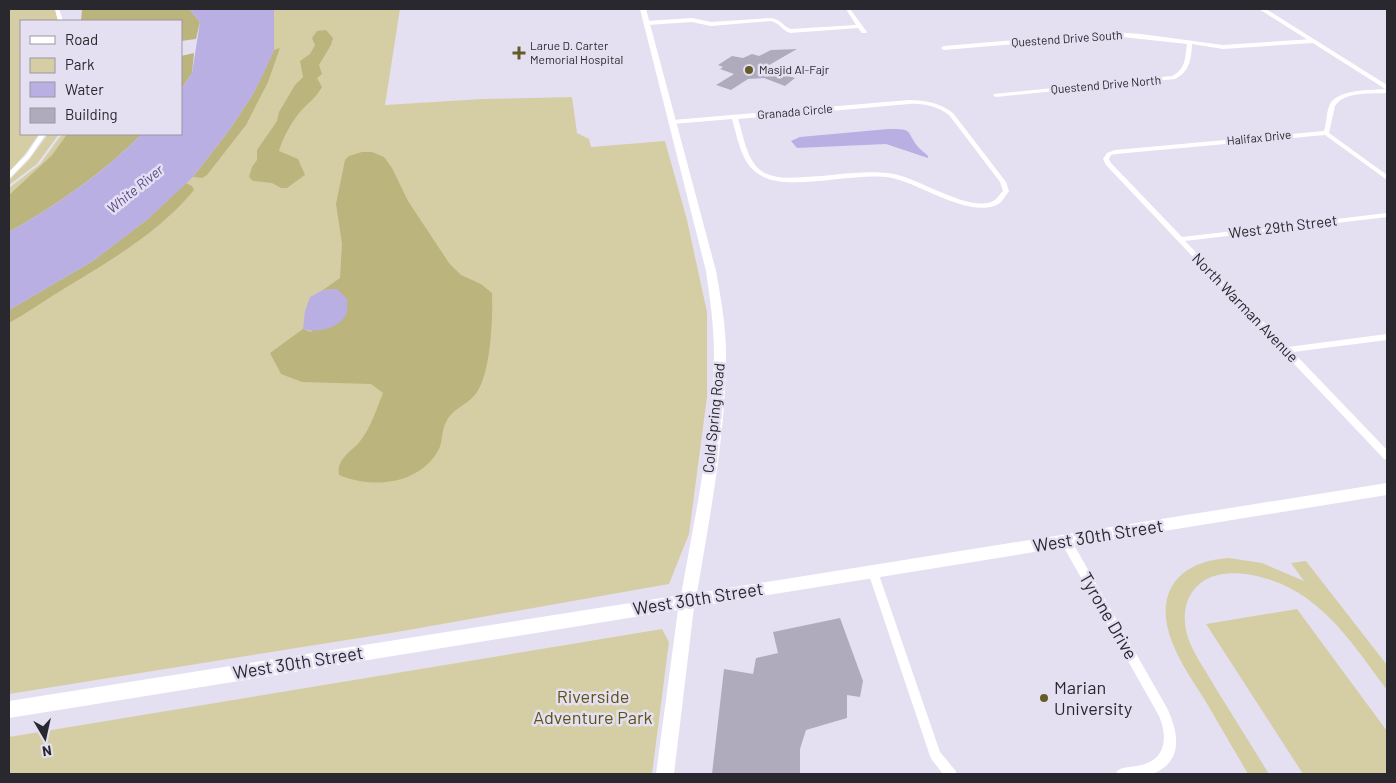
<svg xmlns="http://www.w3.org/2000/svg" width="1396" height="783" font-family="Barlow,sans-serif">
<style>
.green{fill:#d5cea4}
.forest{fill:#bcb47d}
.water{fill:#baafe3}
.building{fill:#afabbc}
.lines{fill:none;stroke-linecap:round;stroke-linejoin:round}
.street{fill:#fff;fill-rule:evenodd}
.secondary{fill:#fff;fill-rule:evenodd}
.poi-dot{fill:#645c28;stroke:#e4e0f2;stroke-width:2}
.labels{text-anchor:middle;stroke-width:5;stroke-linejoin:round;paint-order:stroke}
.far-street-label{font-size:12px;fill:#2a282f;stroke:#e4e0f2}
.far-poi-label{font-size:12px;fill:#2a282f;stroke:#e4e0f2;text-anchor:start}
.far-water-label{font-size:14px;font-style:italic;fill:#5a4888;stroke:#e4e0f2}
.street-label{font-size:15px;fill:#2a282f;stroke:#e4e0f2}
.near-street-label{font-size:18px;fill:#2a282f;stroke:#e4e0f2}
.near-poi-label{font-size:18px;fill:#2a282f;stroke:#e4e0f2;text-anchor:start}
.near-park-label{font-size:18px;fill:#5e5413;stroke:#e4e0f2}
</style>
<rect width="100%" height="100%" fill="#e4e0f2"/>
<!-- green -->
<g class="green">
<path d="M9,9H55L58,21H21V134H39L25,154L9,172Z"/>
<path d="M274,9H400L385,105L482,99L572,97L577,133L589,139L591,147L665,141L687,220L707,312V397L689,534L669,584L397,632L9,694V310L93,261L193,177L230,129L253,94L270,60L274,50Z"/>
<path d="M48,134H59L37,164L9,185V180L29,160Z"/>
<path d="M62,134H67L52,155L9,195V188L40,164Z"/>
<path d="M1229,558L1262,563L1304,581L1291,563L1306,561L1387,665V690C1351,642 1319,589 1256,576C1240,572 1220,572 1205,580C1187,591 1182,611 1186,630C1190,650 1205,669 1215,687C1233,716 1251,745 1269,774H1248C1234,750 1220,726 1206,702C1194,683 1180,663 1172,642C1153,593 1178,561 1229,558Z"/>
<path d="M1297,609L1387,731V774H1303L1206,624Z"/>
<path d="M662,629L669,642L652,774H9V737Z"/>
</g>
<!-- forest -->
<g class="forest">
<path d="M82,9H189L200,22L196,39L181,41V21H81Z"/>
<path d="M326,30L333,38L331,45L319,65L322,74L317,78L322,87C316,98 308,103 300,112C291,123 283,137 279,151L298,159L305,175L287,188H281L272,183L253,181L249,177L252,167L257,160V150L277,121L279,112L295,85L303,77L300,61L310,54L315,45L312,38L317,31Z"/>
<path d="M280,48L268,82L246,125L207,175L202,178L193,177L230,129L253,94L274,50Z"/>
<path d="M194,53L192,73L181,90V56Z"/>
<path d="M67,134H142C103,173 57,205 9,232V195L52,155Z"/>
<path d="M362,152H372L384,157L392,168L408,201L449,263L461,275L481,284L492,293C493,317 491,378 474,396C466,405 451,410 446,422C441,431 443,443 438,451C418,485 372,489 339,475C336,458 353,451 361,440C371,427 377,408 383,393L371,384L302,382L281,374L270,353L303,329L311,332L337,289L323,290L340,278L342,244L336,204L345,160L349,156Z"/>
<path d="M186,183L192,186L194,190C161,230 115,258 70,285C50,297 30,311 9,323V310L93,261L148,219Z"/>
</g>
<!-- water -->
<g class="water">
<path d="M189,9H274V50L270,60L253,94L230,129L193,177L148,219L93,261L9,310V232C57,205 103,173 142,134H181V90L192,73L200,22Z"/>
<path d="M888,129C914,129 905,130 918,147C921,150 925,153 928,156V158L886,144L797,148L791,141L800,137Z"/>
<path d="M337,289L347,299C347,304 348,310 346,315C338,329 317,333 303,329L305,311L310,297L323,290Z"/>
</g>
<!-- building -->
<g class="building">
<path d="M797,49L764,68L795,78L785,86L764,78L748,79L731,90L716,85L734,74L720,69L723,67L718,65L732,56L743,58L752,54L759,56L771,50Z"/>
<path d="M840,618L863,681L860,697L847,695V718L806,730L800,749V774H712L724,669L753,674L756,658L778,653L773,632Z"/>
</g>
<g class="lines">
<!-- street -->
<g class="street">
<path d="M55,9H59L63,21H58Z"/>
<path d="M846,9H850L867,32L866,33H862L858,28L790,33C780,29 780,23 771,21L711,26L692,22L647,25L644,23L647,21L692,18L711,22L771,18C782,20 781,25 791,29L856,25Z"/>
<path d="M1113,32L1141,34L1223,45L1313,39L1316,41L1313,43L1223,49L1192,44C1191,60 1190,71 1175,79L996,97L993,95L994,94L1172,76C1186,69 1185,58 1187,44L1113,36L944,50L941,48L944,46Z"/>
<path d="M1387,89V93C1372,94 1344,91 1335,106L1329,133L1387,175V180L1325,135L1116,154L1111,155L1109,159L1111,163L1182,237L1387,213V217L1185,241L1288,347L1387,334V340L1293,352L1387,450V460L1384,459L1106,165L1103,159L1107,153L1115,150L1324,131C1327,123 1326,112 1330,104C1338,89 1372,90 1387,89Z"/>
<path d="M909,100C925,100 940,103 953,113L1006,182L1009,191C1007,194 1003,200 1000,203C973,221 919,183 892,178C856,171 789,193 760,175C741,164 738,139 732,119L673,124L670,122L673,120ZM909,104C924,103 937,106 949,115L1000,182L1003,191C1000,193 998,198 995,200C973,215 918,178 894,174C865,169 834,176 805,177C793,178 779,179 767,174C747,166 744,137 738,119Z"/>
<path d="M40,134H46L30,157L11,177L9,178V172L26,155Z"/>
<path d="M1066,537L1070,538L1167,708C1176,727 1184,754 1162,769C1159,771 1155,773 1151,774C1142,776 1125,775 1116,774L1118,770C1126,766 1136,767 1145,764C1167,757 1167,734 1159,716L1062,544L1061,541L1062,538Z"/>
<path d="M873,567L877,569L878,572L940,752L955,770L957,774H943L932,760L930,756L868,572L869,569Z"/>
</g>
<!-- secondary -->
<g class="secondary">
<path d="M640,9H646L716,271C721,299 726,326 726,354C726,435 710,514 697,593L1387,483V495L694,607L674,774H656L678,610L9,718V701L681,595C695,515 713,436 714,354C714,326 710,299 706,271Z"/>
<path d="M1259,9H1266L1387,85V90Z"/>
</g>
</g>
<!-- markers -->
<g class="poi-dot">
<path d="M516.5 45.5h5v5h5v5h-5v5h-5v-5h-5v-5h5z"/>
<circle cx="749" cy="70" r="5"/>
<circle cx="1044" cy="698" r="5"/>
</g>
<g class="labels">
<!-- far-street labels -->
<g class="far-street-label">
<text transform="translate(1067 39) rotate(-4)" y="4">Questend Drive South</text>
<text transform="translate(1106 85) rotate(-5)" y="4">Questend Drive North</text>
<text transform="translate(795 112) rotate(-5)" y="4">Granada Circle</text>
<text transform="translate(1259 138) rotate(-6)" y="4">Halifax Drive</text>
</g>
<!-- far-poi labels -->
<g class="far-poi-label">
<text x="530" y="50">Larue D. Carter<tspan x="530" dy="14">Memorial Hospital</tspan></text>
<text x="759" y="74">Masjid Al-Fajr</text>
</g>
<!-- far-water labels -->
<g class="far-water-label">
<text transform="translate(135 189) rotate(-39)" y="5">White River</text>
</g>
<!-- street labels -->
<g class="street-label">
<text transform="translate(1283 227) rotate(-7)" y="5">West 29th Street</text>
<text transform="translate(1245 308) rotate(46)" y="5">North Warman Avenue</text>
<text transform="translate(714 418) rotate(-84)" y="5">Cold Spring Road</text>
</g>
<!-- near-street labels -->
<g class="near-street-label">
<text transform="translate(1098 536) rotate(-9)" y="6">West 30th Street</text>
<text transform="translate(698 599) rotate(-9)" y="6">West 30th Street</text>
<text transform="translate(1108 616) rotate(60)" y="6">Tyrone Drive</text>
<text transform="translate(298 663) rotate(-9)" y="6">West 30th Street</text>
</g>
<!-- near-poi labels -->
<g class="near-poi-label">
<text x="1054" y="694">Marian<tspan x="1054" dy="21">University</tspan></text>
</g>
<!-- near-park labels -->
<g class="near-park-label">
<text x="593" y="703">Riverside<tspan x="593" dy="21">Adventure Park</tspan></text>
</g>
</g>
<!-- border -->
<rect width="1396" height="783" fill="none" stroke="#2a282f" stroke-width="20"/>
<!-- legend -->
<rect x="20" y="20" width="162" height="115" fill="#e4e0f2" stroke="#9a96a4"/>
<rect x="30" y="36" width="25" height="8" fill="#ffffff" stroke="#9a96a4"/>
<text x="65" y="45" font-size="15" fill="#2a282f">Road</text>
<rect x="30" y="58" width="25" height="15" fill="#d5cea4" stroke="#9a96a4"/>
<text x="65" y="70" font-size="15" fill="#2a282f">Park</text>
<rect x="30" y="82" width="25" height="15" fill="#baafe3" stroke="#9a96a4"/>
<text x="65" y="95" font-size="15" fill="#2a282f">Water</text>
<rect x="30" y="108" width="25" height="15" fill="#afabbc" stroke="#9a96a4"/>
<text x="65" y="120" font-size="15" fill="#2a282f">Building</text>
<!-- north arrow -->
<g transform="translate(45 738) rotate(171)" stroke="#e4e0f2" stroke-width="4" paint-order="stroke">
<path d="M0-4L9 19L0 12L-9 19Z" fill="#2a282f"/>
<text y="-8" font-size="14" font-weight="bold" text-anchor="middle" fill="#2a282f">N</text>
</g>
</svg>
